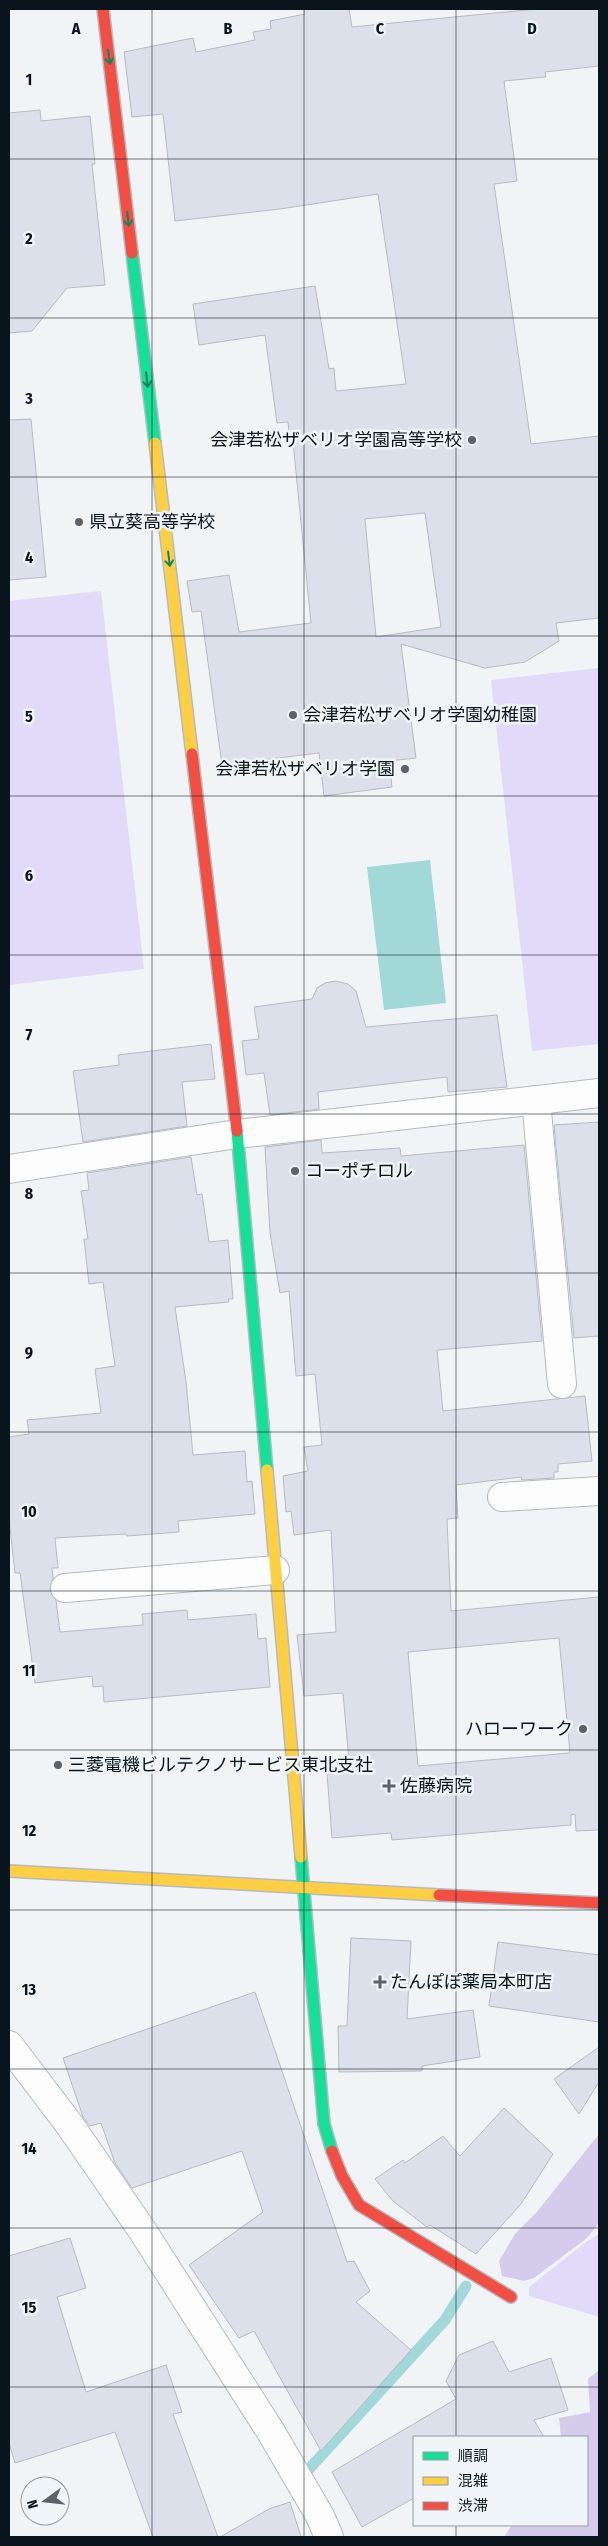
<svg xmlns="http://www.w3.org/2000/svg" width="608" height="2546" font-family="'Fira Sans Condensed','Noto Sans JP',sans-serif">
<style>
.green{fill:#e2daf9}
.forest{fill:#d5ccec}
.water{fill:#a0d9d7}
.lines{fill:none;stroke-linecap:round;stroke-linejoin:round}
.stream{stroke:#a0d9d7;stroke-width:11}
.building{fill:#dce0eb;stroke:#b7bac1;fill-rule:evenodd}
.street-casing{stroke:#b4bac0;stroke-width:30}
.fast-casing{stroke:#b4bac0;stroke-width:14}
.slow-casing{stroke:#b4bac0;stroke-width:14}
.jam-casing{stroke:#b4bac0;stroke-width:14}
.street{stroke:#fdfdfe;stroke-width:28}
.fast{stroke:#16e098;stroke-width:11}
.slow{stroke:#ffcf43;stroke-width:11}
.jam{stroke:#f24e42;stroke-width:11}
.oneway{stroke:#118460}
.grid{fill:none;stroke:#0a141c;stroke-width:1;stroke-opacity:0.55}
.poi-dot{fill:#5b6269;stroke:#eff5f9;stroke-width:2}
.labels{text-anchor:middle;stroke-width:5;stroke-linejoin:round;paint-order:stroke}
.poi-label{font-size:18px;fill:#0a141c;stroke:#eff5f9;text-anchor:start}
.grid-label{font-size:16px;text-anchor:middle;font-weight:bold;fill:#0a141c;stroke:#eff5f9;stroke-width:5;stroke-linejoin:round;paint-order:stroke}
</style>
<rect width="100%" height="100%" fill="#f1f4f7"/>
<!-- green -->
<g class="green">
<path d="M101,591L144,969L9,985V601Z"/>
<path d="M599,668V1044L532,1051L491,680Z"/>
<path d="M599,2234V2317L529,2296V2287L586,2242Z"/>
</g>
<!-- forest -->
<g class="forest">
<path d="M599,2134V2223L587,2238L534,2278L524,2281L502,2276L499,2261L515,2234L536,2213Z"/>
<path d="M599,2370V2537H504L512,2525H587V2437H561L559,2418L590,2412L588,2379Z"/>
</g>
<!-- water -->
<path class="water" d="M430,860L446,1003L384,1010L367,867Z"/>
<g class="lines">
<!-- stream -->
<path class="stream" d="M309,2469L445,2320L466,2286"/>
</g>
<!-- building -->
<g class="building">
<path d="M304,9H349L352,27L536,9H599V66L545,72L546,77L504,81L517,181L494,184L531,444L599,436V618L556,623L559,641L525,662L485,668L401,644L416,758L389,761L392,787L324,796L319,753L222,765L201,611L192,612L187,581L229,575L239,632L311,623L293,442L290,443L288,422L277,423L265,335L199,345L193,304L315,286L329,369L334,368L336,391L406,384L378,194L280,209L175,221L163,114L132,117L124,52L193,38L196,52L255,40L253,32L271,29L270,21L305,14ZM425,513L441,627L376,637L365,519Z"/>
<path d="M40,110L41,121L90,116L95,164H92L105,285L67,288L32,331L9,333V113Z"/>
<path d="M31,419L46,577L9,580V420Z"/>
<path d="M336,981L348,984L356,991L366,1027L497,1015L507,1087L448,1092L447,1077L318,1092L319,1109L270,1115L264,1073L246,1075L242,1041L259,1039L254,1007L312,999L317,988L325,983Z"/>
<path d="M211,1044L215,1079L182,1082L187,1126L83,1142L73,1071L119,1065L118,1055Z"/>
<path d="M599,1122V1336L574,1338L554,1125Z"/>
<path d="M321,1140L322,1153L400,1148L401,1156L524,1145L542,1341L437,1350L443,1411L585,1396L592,1461L558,1464V1472H554V1478L522,1480L521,1477L456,1485L458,1518L447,1519L451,1611L599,1597V1830L576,1831L575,1814L571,1815V1825L392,1840L391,1833L332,1838L327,1774L350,1772L343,1693L304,1696L297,1635L336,1632L331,1530L294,1535L291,1511L286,1512L283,1476L308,1471L304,1447L322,1445L315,1374L296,1376L289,1291L280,1293L270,1233L265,1147ZM559,1638L570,1753L418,1766L408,1652Z"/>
<path d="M191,1157L197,1195L202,1194L209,1242L228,1240L233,1299H228L229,1302L175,1307L186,1382L193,1455L245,1451L247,1482L252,1481L255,1514L178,1521L179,1532L127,1536L126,1534L55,1538L58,1568H52L53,1578L50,1590L56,1600L60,1632L143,1625L142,1614L187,1610L188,1620L256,1614L258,1639L266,1638L270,1687L104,1702L103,1686L93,1687L92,1676L35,1683L20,1573H15L9,1518V1437L29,1434L27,1420L101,1413L95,1369L115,1366L103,1282L89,1284L84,1239H88L81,1191L89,1190L87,1173Z"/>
<path d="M351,1938L411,1941L407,2019L473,2010L480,2057L422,2066V2071L339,2072L338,2026H347Z"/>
<path d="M498,1942L599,1955V2022L489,2006Z"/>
<path d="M255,1992L347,2262L354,2261L370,2291L356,2302L411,2350L321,2451L254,2331L239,2338L189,2265L263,2212L242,2151L132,2188L115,2163L101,2123L90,2126L83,2117L63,2058Z"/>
<path d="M599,2047V2082L579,2114L554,2079Z"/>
<path d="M504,2108L553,2154L521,2204L476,2254L430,2225L427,2227L393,2201L375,2179L403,2160L405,2163L443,2136L460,2156Z"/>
<path d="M70,2238L86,2288L57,2297L86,2392L166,2365L182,2412L173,2414L218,2537H153L115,2432L15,2463L9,2443V2256Z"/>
<path d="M493,2341L509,2372L551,2358L568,2410L534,2420L544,2437H414V2498L362,2527L332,2472L456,2399L446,2381L459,2355Z"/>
<path d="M290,2502L301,2537H220L269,2509Z"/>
</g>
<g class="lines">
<!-- street casing -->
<g class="street-casing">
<g id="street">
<path d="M536,1100L562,1384"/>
<path d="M9,1169L237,1134L599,1093"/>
<path d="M502,1497L599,1491"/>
<path d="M65,1588L275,1570"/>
<path d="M9,2045L69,2124L142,2230L271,2432L320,2516L329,2537"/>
</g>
</g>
<!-- fast casing -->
<g class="fast-casing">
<g id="fast">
<path d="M132,253L155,443"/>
<path d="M237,1131L267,1470"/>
<path d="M301,1857L324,2124L332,2151"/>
</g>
</g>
<!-- slow casing -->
<g class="slow-casing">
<g id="slow">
<path d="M155,443L192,754"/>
<path d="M267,1470L301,1857"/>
<path d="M9,1871L439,1895"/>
</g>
</g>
<!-- jam casing -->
<g class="jam-casing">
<g id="jam">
<path d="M103,9L132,253"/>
<path d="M192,754L237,1131"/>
<path d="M439,1895L599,1903"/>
<path d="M332,2151L342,2176L359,2205L511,2297"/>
</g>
</g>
<!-- street -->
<use href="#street" class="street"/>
<!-- fast -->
<use href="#fast" class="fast"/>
<!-- slow -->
<use href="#slow" class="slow"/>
<!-- jam -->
<use href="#jam" class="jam"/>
</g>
<!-- one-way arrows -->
<defs><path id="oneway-shaft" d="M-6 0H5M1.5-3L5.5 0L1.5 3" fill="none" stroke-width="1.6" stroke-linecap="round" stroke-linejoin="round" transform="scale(1.25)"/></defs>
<g class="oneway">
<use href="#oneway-shaft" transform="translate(109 57) rotate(83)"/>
<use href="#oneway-shaft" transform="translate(128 219) rotate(83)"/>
<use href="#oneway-shaft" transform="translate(147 380) rotate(83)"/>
<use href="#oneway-shaft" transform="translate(169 559) rotate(83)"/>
</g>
<!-- grid -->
<path class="grid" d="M152,9V2537M304,9V2537M456,9V2437M9,159H599M9,318H599M9,477H599M9,636H599M9,796H599M9,955H599M9,1114H599M9,1273H599M9,1432H599M9,1591H599M9,1750H599M9,1910H599M9,2069H599M9,2228H599M9,2387H599M456,2525V2537"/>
<!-- markers -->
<g class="poi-dot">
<circle cx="472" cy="440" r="5"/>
<circle cx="79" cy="522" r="5"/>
<circle cx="293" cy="715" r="5"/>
<circle cx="405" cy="769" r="5"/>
<circle cx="295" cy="1171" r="5"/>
<circle cx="583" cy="1729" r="5"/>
<circle cx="58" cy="1765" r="5"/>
<path d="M386.5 1778.5h5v5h5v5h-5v5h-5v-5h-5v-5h5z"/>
<path d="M377.5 1974.5h5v5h5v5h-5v5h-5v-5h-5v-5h5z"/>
</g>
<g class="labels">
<!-- poi labels -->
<g class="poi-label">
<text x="462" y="446" text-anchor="end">会津若松ザベリオ学園高等学校</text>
<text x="89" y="528">県立葵高等学校</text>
<text x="303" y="721">会津若松ザベリオ学園幼稚園</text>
<text x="395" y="775" text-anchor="end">会津若松ザベリオ学園</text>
<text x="305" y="1177">コーポチロル</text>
<text x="573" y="1735" text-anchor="end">ハローワーク</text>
<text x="68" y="1771">三菱電機ビルテクノサービス東北支社</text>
<text x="400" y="1792">佐藤病院</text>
<text x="390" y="1988">たんぽぽ薬局本町店</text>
</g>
</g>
<g class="grid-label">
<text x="76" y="34">A</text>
<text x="228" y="34">B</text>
<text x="380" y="34">C</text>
<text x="532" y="34">D</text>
<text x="29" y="85">1</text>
<text x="29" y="244">2</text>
<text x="29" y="404">3</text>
<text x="29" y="563">4</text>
<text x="29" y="722">5</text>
<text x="29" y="881">6</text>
<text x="29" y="1040">7</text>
<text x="29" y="1199">8</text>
<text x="29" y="1358">9</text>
<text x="29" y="1517">10</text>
<text x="29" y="1676">11</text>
<text x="29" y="1836">12</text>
<text x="29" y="1995">13</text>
<text x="29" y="2154">14</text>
<text x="29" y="2313">15</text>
</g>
<!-- border -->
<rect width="608" height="2546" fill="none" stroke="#0a141c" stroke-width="20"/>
<!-- legend -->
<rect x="413" y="2436" width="175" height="90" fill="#eff5f9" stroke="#939ba1"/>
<rect x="423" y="2452" width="25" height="8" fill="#16e098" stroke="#939ba1"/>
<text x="458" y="2461" font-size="15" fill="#0a141c">順調</text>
<rect x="423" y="2477" width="25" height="8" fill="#ffcf43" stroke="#939ba1"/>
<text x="458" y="2486" font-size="15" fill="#0a141c">混雑</text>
<rect x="423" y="2502" width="25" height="8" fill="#f24e42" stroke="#939ba1"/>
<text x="458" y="2511" font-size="15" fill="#0a141c">渋滞</text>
<!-- north arrow -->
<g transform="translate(45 2501) rotate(255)"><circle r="24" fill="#eff5f9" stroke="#939ba1"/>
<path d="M0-4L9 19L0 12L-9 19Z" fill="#5b6269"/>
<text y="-8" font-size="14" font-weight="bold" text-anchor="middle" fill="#0a141c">N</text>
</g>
</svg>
